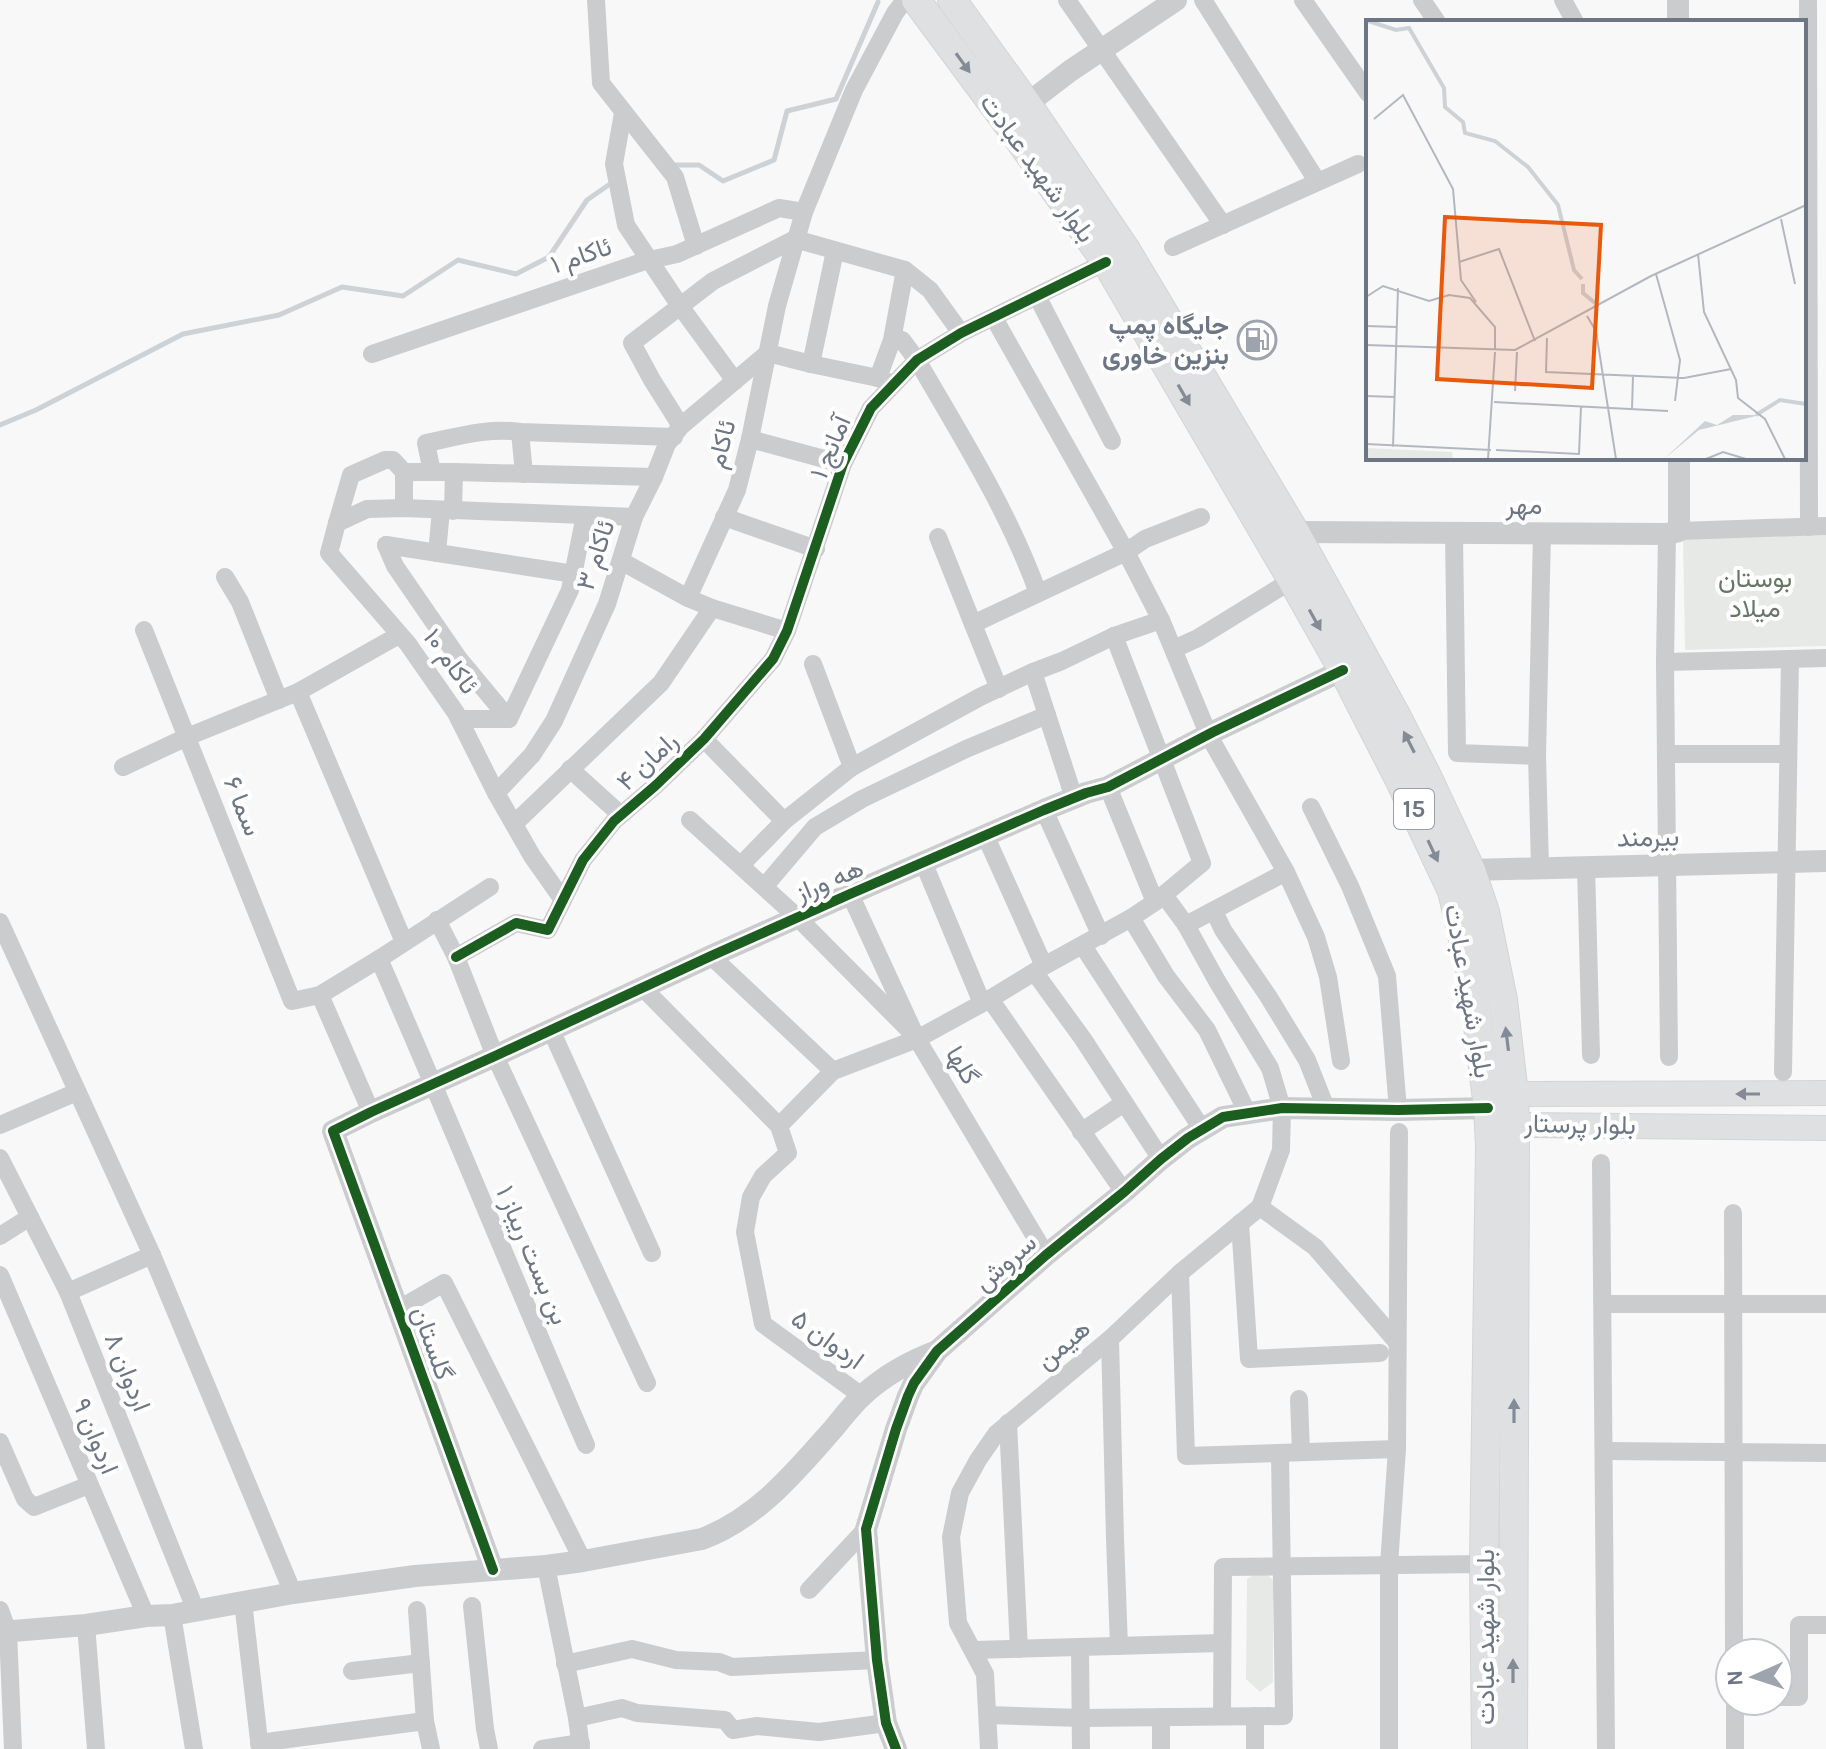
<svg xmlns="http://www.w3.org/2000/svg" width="1826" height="1749" font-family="Karla,Vazirmatn,sans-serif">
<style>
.green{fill:#e6e9e6}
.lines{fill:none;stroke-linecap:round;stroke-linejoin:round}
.stream{stroke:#cdd2d6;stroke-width:5}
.secondary-casing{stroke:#d4d5d5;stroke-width:26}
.primary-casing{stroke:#d3d4d5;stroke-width:30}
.minor{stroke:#cbccce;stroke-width:18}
.tertiary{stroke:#cbccce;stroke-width:22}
.secondary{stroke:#dfe0e1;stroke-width:24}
.primary{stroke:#dfe0e1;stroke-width:28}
.cycleway-casing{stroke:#fff;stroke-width:15}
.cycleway{stroke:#1b5e20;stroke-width:10}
.oneway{fill:#838b97}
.labels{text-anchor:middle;stroke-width:8;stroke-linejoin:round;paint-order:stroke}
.shield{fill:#fff;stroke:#989fa9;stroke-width:2}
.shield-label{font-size:24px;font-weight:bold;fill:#6c7684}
.street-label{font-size:26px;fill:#6c7684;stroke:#fff}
.poi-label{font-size:26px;font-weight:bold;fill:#6c7684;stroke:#fff;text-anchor:end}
.park-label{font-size:26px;fill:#676;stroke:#fff}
.inset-river{fill:none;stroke:#cdd2d6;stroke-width:4}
.inset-road{fill:none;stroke:#b3b8c0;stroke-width:2}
.view{fill:#e8590c;fill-opacity:0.15;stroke:#e8590c;stroke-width:4}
.inset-edge{fill:none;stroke:#6c7684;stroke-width:4}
</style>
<rect width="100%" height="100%" fill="#f8f8f8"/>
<!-- green -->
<g class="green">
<path d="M1826,535V646L1685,650L1683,539Z"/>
<path d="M1262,1570L1273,1580V1682L1260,1692L1246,1679L1247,1579Z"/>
</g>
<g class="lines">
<!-- stream -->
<g class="stream">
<path d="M675,165H699L723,181L774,160L787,111L836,99L878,2"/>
<path d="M0,425L36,410L183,334L279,315L342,287L403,296L458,260L516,274L549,257L587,200L610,184"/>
</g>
<!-- secondary casing -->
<g class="secondary-casing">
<path id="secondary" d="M1826,1093L1514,1094L1488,1108L1515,1125L1826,1128"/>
</g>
<!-- primary casing -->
<g class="primary-casing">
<g id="primary">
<path d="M916,0L1013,131L1106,262L1292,580L1343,670L1401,783L1452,891L1472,978L1488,1108L1490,1145L1484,1564L1486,1749"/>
<path d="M952,0L1027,104L1126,250L1295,532L1397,717L1427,776L1471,870L1485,912L1503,1000L1514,1094L1515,1125L1513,1749"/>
</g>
</g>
<!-- minor -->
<g class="minor">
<path d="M596,0L601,83L675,177L696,246"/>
<path d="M1067,0L1223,225"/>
<path d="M1203,0L1317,181"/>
<path d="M1303,0L1368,93"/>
<path d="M1422,0L1437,22"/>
<path d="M1563,0L1575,22"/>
<path d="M1808,0L1809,527"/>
<path d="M623,113L614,164L626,225L680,306L735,381"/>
<path d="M1173,247L1358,164"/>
<path d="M1037,296L1112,441"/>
<path d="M994,318L1126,552L1161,620L1209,736L1286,872L1316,937L1328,977L1341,1061"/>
<path d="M902,340L917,360C961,436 1008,510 1038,593"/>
<path d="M372,354L645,261L677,254L779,208L804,212"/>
<path d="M811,364L835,251"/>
<path d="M878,378L892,340L905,270"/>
<path d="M681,426L652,380L632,343L713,281L795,239L905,270L930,290L961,333"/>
<path d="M520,432L524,474"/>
<path d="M750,439L843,464"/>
<path d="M432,472L426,443C456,437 489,427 520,432L674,437"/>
<path d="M404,508V472H454L654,477"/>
<path d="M453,511L454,472"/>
<path d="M724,517L816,549"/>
<path d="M337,523L351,475L385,460H393L404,472"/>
<path d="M1679,531L1826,526"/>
<path d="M1454,532L1457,753L1537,756"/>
<path d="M1667,534L1665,662L1669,1057"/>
<path d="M938,537L999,689"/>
<path d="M386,545L395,566L459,659L509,719"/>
<path d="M386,545L574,574"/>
<path d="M437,553L441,510"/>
<path d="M621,561L688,598"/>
<path d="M225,577L240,602L279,700"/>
<path d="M712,608L787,631"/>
<path d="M973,624L1126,552L1145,539L1201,517"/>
<path d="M144,630L292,1001L320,995L379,959L490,887"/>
<path d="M1174,649L1198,638L1292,580"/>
<path d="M1665,662L1826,658"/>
<path d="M813,664L852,767"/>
<path d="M1033,672L1074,798"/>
<path d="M298,692L404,942"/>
<path d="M459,719H509L570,590L585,515"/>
<path d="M704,739L784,821L741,865"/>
<path d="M1666,754H1788"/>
<path d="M123,767L187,737L298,692L399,635"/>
<path d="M570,769L621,815"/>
<path d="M1108,787L1155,902"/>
<path d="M496,793L532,755L554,721L607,604L634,517L654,477L667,444L681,426L768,353L811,364L878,378L893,384"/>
<path d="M1311,807L1350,886L1387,976L1398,1110"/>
<path d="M1044,810L1101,936"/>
<path d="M690,820L797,917L907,1028"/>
<path d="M784,821L852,767L980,697L1033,672L1062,661L1114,636L1161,620"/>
<path d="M514,824L661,683L712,608L688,598L737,490L750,439L777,306L804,212L854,90L895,13L905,0"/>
<path d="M986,837L1044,966"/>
<path d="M924,864L982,1003"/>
<path d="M1586,866L1591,1055"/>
<path d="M1540,867L1537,756L1542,533"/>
<path d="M764,887L815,827L862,799L966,749L1047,715"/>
<path d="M850,894L917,1039L1046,1255"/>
<path d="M563,900L532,856L496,793L456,713L408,644L329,553L337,523L367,509L404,508L634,517"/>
<path d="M1214,911L1223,930L1268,996L1307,1060L1326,1108"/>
<path d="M1131,918L1166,976L1207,1030L1247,1112"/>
<path d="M437,920L456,957L495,1056L647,1383"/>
<path d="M0,922L152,1255L293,1593"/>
<path d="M1186,925L1286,872"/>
<path d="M1083,946L1202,1129"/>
<path d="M711,956L833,1071"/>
<path d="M456,957L516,923L548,930L583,860L614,821L655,786L704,739L773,659L787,631L843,464L871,408L917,360L961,333L1106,262"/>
<path d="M379,959C450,1120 516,1284 586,1445"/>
<path d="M1035,973L1083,1039L1161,1159"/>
<path d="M643,988L779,1126"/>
<path d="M320,995L371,1112"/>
<path d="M990,999L1124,1192"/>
<path d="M551,1030L652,1253"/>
<path d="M1783,1072L1790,659"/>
<path d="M0,1125L77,1092"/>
<path d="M1081,1132L1124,1103"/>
<path d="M0,1158L68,1292L196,1611"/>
<path d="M1601,1163L1606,1749"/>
<path d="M1260,1207L1315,1247L1397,1342"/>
<path d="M1733,1213L1734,1653"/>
<path d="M1240,1223L1249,1359L1380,1353"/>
<path d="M0,1236L30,1217"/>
<path d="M1180,1273L1186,1456L1397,1449"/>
<path d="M0,1275L146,1616"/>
<path d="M68,1292L152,1255"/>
<path d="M1603,1304H1826"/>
<path d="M397,1310L444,1283L583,1561"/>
<path d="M1110,1339L1115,1538L1119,1646"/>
<path d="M862,1396L763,1324L745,1232L751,1197L763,1176L788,1153L779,1126L833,1071L917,1039L990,999L1044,966L1131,918L1155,902L1202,863L1114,636"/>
<path d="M1299,1399L1301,1452"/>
<path d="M1008,1423L1019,1649"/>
<path d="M0,1442L25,1499L34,1507L89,1485"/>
<path d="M1604,1451L1826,1453"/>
<path d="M546,1566L577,1718L581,1749"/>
<path d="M809,1590L866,1529"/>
<path d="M243,1602L260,1749"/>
<path d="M472,1606L485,1729L489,1749"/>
<path d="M0,1610L8,1632L13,1749"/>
<path d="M417,1610L425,1721L431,1749"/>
<path d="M172,1615L194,1749"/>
<path d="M86,1625L96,1749"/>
<path d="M1080,1647L1081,1749"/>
<path d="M974,1650L1222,1643"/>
<path d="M565,1664L632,1649L676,1660L719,1662L732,1667L877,1660"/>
<path d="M352,1671L421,1663"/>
<path d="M1778,1697H1799V1625H1826"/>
<path d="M1735,1701V1749"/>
<path d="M988,1715L1081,1718L1284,1716L1280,1453"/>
<path d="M1222,1716L1223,1567L1484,1564"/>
<path d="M1255,1716V1749"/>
<path d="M1161,1717V1749"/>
<path d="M577,1718L622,1708L637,1713L725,1720L733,1730L757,1726L819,1732L886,1723"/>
<path d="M259,1743L425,1721"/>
<path d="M542,1749L581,1743"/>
<path d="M989,1749L985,1674L958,1623L951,1537L960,1493L978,1460L996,1434L1110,1339L1180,1273L1260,1207L1281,1150L1282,1108L1270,1068L1217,981L1186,925L1164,895"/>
<path d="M1389,1749V1565L1397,1449L1399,1132"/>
</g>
<!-- tertiary -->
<g class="tertiary">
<path d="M1678,22V0"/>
<path d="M1027,104L1070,71L1176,0"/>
<path d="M1295,532L1667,534L1679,531V458"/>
<path d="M1471,870L1826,861"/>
<path d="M493,1570L333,1131L371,1112L495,1056L711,956L850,894L1044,810L1086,793L1108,787L1213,732L1343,670"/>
<path d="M0,1632L86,1625L146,1616L172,1615L293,1593L415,1576L546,1566L583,1561L702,1539C758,1518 795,1472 834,1428C843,1417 852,1405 863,1395C884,1376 910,1361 937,1351"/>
<path d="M896,1749L886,1723L877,1660L866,1529L896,1429L908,1396L914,1383L937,1351L1046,1255L1124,1192L1161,1159L1188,1138L1223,1117L1282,1108L1398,1110L1488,1108"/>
</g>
<!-- secondary -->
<use href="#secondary" class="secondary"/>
<!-- primary -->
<use href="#primary" class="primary"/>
<!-- cycleway casing -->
<g class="cycleway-casing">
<g id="cycleway">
<path d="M456,957L516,923L548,930L583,860L614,821L655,786L704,739L773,659L787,631L843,464L871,408L917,360L961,333L1106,262"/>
<path d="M493,1570L333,1131L371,1112L495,1056L711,956L850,894L1044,810L1086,793L1108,787L1213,732L1343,670"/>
<path d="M896,1749L886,1723L877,1660L866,1529L896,1429L908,1396L914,1383L937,1351L1046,1255L1124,1192L1161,1159L1188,1138L1223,1117L1282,1108L1398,1110L1488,1108"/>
</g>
</g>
<!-- cycleway -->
<use href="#cycleway" class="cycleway"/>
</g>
<!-- one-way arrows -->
<defs><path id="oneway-solid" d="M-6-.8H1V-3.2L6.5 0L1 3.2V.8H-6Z" transform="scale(2)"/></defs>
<g class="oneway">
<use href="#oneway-solid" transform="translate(963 63) rotate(54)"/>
<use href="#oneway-solid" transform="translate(1184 395) rotate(60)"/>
<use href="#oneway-solid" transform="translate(1315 620) rotate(61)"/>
<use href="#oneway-solid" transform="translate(1409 742) rotate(-117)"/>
<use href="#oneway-solid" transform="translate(1433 851) rotate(65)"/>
<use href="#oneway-solid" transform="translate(1507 1039) rotate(-97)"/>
<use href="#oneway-solid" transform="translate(1748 1094) rotate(180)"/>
<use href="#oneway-solid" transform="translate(1514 1411) rotate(-90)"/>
<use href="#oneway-solid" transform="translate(1513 1671) rotate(-90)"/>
</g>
<!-- icons -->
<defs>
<g id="fuel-ring" transform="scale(2)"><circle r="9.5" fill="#fff" stroke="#9da4ad" stroke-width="1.5"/><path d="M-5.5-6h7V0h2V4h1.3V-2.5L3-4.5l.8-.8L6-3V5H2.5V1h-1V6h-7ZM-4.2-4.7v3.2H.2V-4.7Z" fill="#9da4ad"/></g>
</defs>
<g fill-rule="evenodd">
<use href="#fuel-ring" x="1257" y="340"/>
</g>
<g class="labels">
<!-- shield labels -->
<rect class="shield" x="1394" y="789" width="40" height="40" rx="6"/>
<g class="shield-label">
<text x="1414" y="817">15</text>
</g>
<!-- street labels -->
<g class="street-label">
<text transform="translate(1038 168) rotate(54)" y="9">بلوار شهید عبادت</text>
<text transform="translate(581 255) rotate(-19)" y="9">ئاکام ۱</text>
<text transform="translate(721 444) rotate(-76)" y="9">ئاکام</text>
<text transform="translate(830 447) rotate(-67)" y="9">آمانج ۱</text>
<text x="1524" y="514">مهر</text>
<text transform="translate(595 555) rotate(-72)" y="9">ئاکام ۳</text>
<text transform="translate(451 661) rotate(54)" y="9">ئاکام ۱۰</text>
<text transform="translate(647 761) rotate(-43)" y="9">رامان ۴</text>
<text transform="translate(243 806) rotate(68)" y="9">سما ۶</text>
<text transform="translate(1648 837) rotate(-1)" y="9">بیرمند</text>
<text transform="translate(829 880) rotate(-23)" y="9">هه وراز</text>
<text transform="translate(1469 991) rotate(80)" y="9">بلوار شهید عبادت</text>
<text transform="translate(963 1065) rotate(59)" y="9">گلها</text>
<text transform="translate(1580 1124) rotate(1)" y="9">بلوار پرستار</text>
<text transform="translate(533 1255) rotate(67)" y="9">بن بست ریباز ۱</text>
<text transform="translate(1005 1262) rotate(-41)" y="9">سروش</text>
<text transform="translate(828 1339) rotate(36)" y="9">اردوان ۵</text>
<text transform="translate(433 1343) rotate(70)" y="9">گلستان</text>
<text transform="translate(1063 1344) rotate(-40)" y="9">هیمن</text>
<text transform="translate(128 1372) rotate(68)" y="9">اردوان ۸</text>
<text transform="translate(96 1436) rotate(67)" y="9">اردوان ۹</text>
<text transform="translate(1485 1637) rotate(-90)" y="9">بلوار شهید عبادت</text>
</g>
<!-- poi labels -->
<g class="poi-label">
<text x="1229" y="334">جایگاه پمپ<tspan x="1229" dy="30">بنزین خاوری</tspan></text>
</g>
<!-- park labels -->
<g class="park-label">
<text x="1755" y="587">بوستان<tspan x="1755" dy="30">میلاد</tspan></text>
</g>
</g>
<!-- overview -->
<g transform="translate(1366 20)">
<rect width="440" height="440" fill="#f8f8f8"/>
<path d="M0,428L86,432L87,439H95H0Z" fill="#e6e9e6"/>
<path d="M367,395H394L333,410L298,439L339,401L351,405Z" fill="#cdd2d6"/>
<path class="inset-river" d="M2,1L30,10L43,8L78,68L79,87L97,102L99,113L129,121L162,147L192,185L208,250L216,259M217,264V273L229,283M390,395L414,380L440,384"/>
<path class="inset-road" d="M8,99L37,75L87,169L95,260L110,282M415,199L429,264M332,234L338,292L370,360L372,378L399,399L419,439M93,242L133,229L169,321M290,254L314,340L309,381M0,277L17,266L63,281L83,275L104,278L129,307V330M221,296L230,311L250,439M0,306L31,307M181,318L180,352L318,358L365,349M0,325L149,330L285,256L440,185M149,371L151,332M0,376L29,377M128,382L302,391M266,389L267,356M0,424L125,430M27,427L32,268M130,430L213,434L215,387M122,439L129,332M340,439L357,432L380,439"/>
<path class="view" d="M79,197L235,205L226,368L71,359Z"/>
<rect width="440" height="440" class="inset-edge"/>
</g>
<!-- north arrow -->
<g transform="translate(1754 1677) rotate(267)"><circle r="38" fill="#ffffff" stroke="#c4c8ce" stroke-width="2"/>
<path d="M0-6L14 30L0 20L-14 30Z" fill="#9da4ad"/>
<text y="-12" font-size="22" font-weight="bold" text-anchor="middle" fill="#6c7684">N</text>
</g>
</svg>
